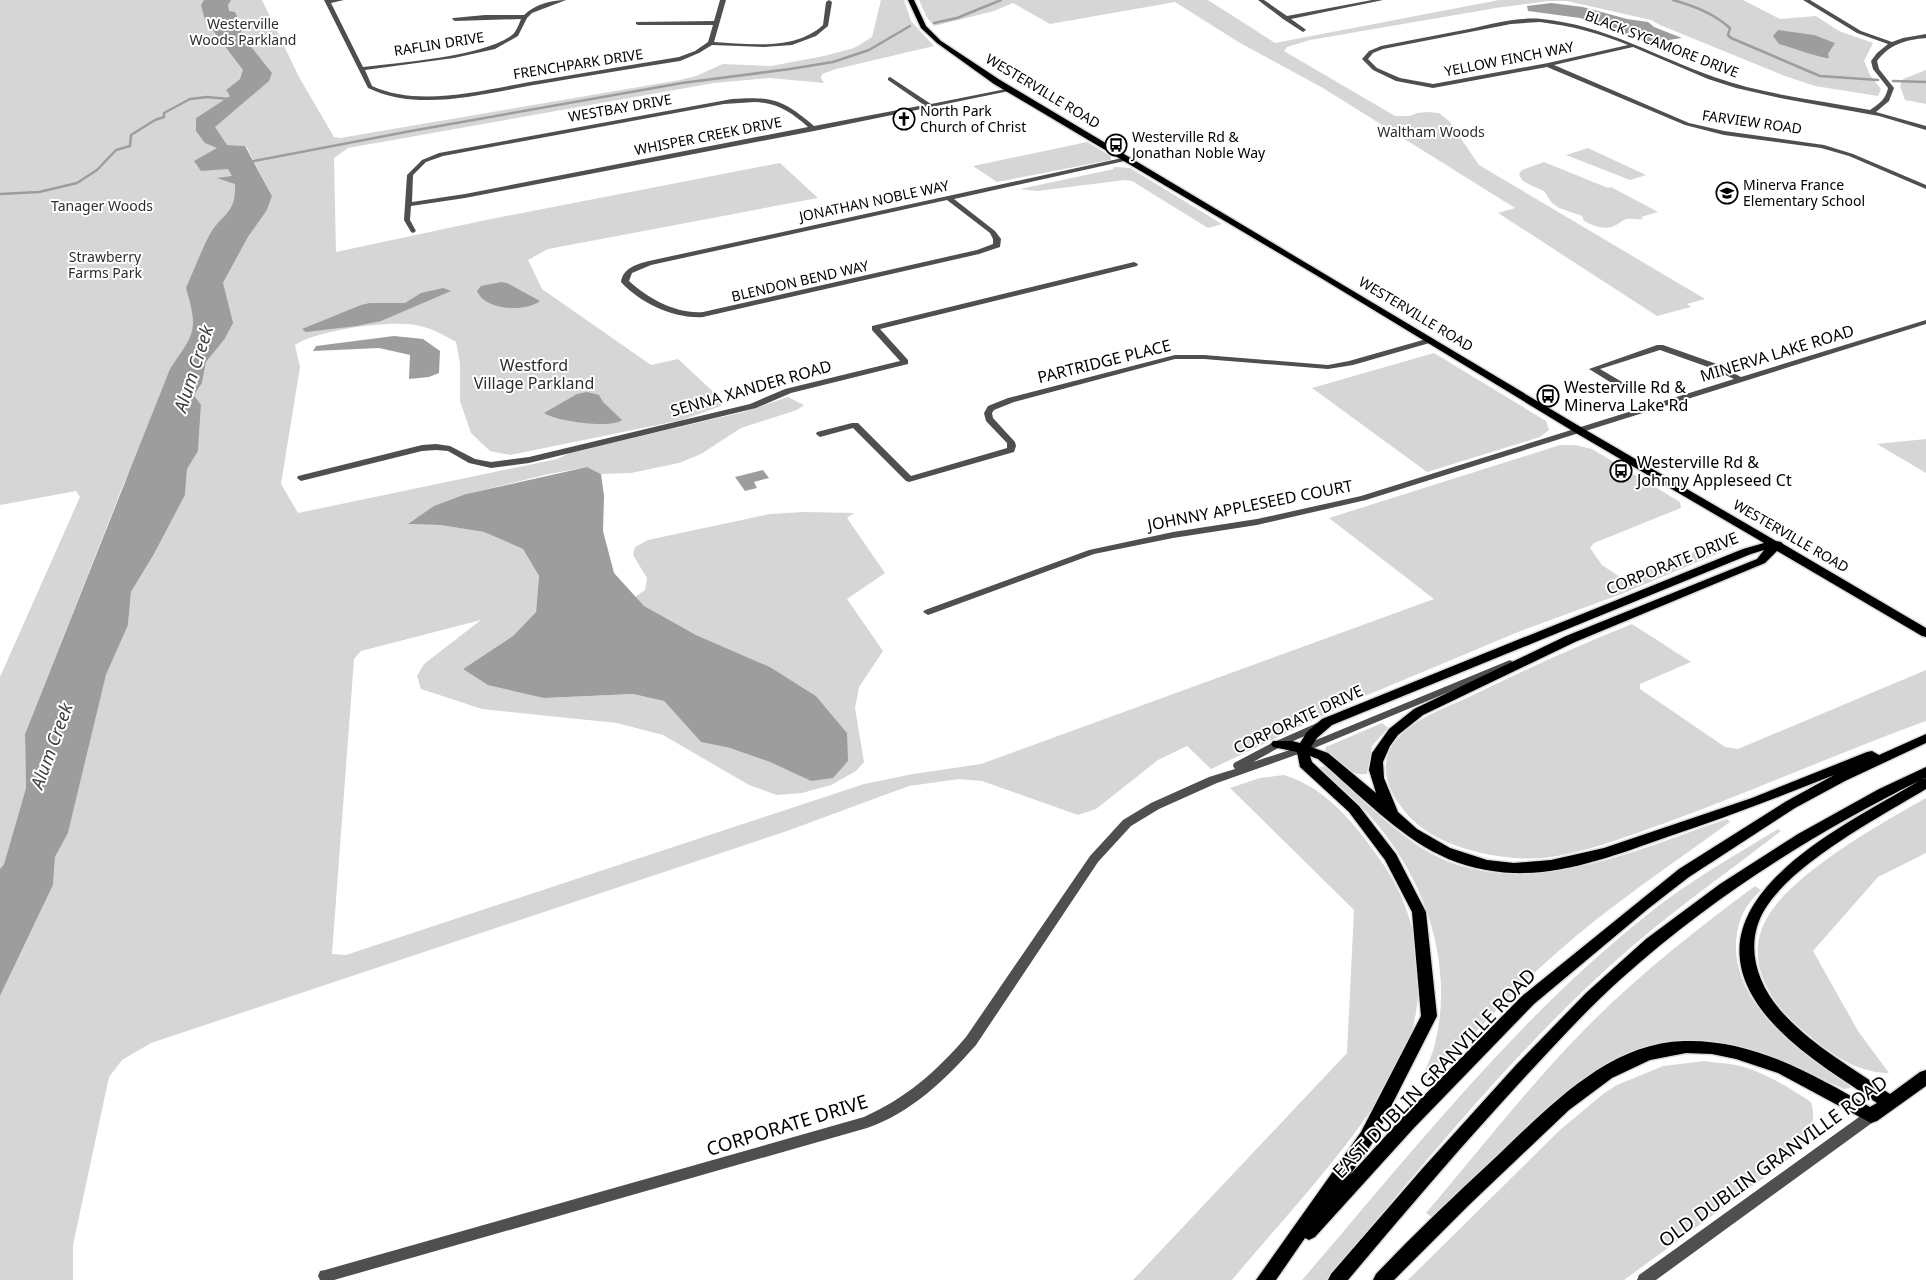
<svg xmlns="http://www.w3.org/2000/svg" width="1926" height="1280" font-family="'Noto Sans',sans-serif">
<style>
.green{fill:#d6d6d6}
.water{fill:#9d9d9d}
.lines{fill:none;stroke-linecap:round;stroke-linejoin:round}
.stream{stroke:#9d9d9d;stroke-width:2.5}
.primary-casing{stroke:#dbdbdb;stroke-width:3}
.minor{fill:#4f4f4f;fill-rule:evenodd}
.primary{fill:#000;fill-rule:evenodd}
.labels{text-anchor:middle;stroke-width:4;stroke-linejoin:round;paint-order:stroke}
.far-park-label{font-size:14px;fill:#2d2d2d;stroke:#fff}
.far-street-label{font-size:14px;fill:#000;stroke:#fff}
.far-poi-label{font-size:14px;fill:#000;stroke:#fff;text-anchor:start}
.street-label{font-size:16px;fill:#000;stroke:#fff}
.park-label{font-size:16px;fill:#2d2d2d;stroke:#fff}
.poi-label{font-size:16px;fill:#000;stroke:#fff;text-anchor:start}
.water-label{font-size:18px;font-style:italic;fill:#3e3e3e;stroke:#fff}
.near-street-label{font-size:19px;fill:#000;stroke:#fff}
</style>
<rect width="100%" height="100%" fill="#fff"/>
<!-- green -->
<g class="green">
<path d="M0,0H262L299,77L334,137L340,138L680,80L696,76L723,64L771,66L824,56L854,48L872,37L881,0H904L911,21L934,46L836,69L822,74L821,78L824,83L770,78L714,83L348,148L334,158L336,252L486,220L780,163L818,198L548,249L528,260L542,289L651,365L678,359L720,398L721,406L682,420L510,455L490,451L471,433L460,401V363L456,342C444,335 433,329 420,326C393,319 318,330 295,345L300,367L281,484L298,513L557,459L570,453L743,412L788,397L804,405L797,410L741,428L701,454L679,463L631,473L601,474L587,467L549,474L466,494L409,524L440,525L484,532L523,549L539,576L536,612L513,636L463,669L544,698L633,694L664,701L701,742L730,748L770,762L811,781L847,733L816,696L770,667L696,635L643,606L635,597L645,590L647,578L633,555L635,547L648,540L770,514L804,512L854,513L847,518L885,573L847,599L883,651L859,687L855,708L864,762L856,771L831,785L802,793L777,795L749,785L663,735L617,723L482,709L421,689L417,676L424,664L481,620L361,651L354,659L332,954L346,955L864,784L913,774L981,764L1434,599L1329,518L1560,445H1575L1592,449L1680,502L1681,508L1594,543L1590,548L1602,565L1623,579L1734,537L1733,547L1624,593L1518,632L1358,699L1211,769L1187,746L1158,760L1096,809L1078,815L982,781L959,779L909,786L787,831L151,1043L122,1060L109,1077L73,1245V1280H0V996L53,885L55,857L68,833L106,675L128,625L131,592L154,554L185,495L187,469L198,450L201,405L194,395L202,383L206,362L224,340L223,283L248,237L267,210L272,196L246,146L227,145L214,127L223,119L240,79L226,90L230,96L196,118L216,137L241,179L209,307L124,483L25,734L26,788L4,864L0,869V677L80,497L76,491L0,505Z"/>
<path d="M919,0H1208L1275,43L1499,0H1743L1780,19L1816,16L1839,31L1873,43L1864,61L1870,75L1881,89L1878,96L1815,86L1785,76L1660,25L1651,20L1567,1H1549L1496,8L1310,40L1287,47L1284,51L1395,116H1410L1417,113L1427,112L1439,113L1449,121L1479,165L1705,299L1687,304L1691,307L1657,316L1498,213L1515,208L1323,88L1240,43L1175,2L1050,24L1013,3L994,11L934,26L926,16Z"/>
<path d="M1926,70V104L1905,100L1900,86L1903,79Z"/>
<path d="M1087,142L1111,156V160L997,182L973,166Z"/>
<path d="M1588,148L1646,175L1630,180L1566,155Z"/>
<path d="M1544,162L1608,188L1611,187L1658,212L1641,217L1643,219C1637,220 1633,218 1627,219C1622,220 1620,223 1616,225C1607,231 1593,226 1584,221L1582,216L1559,208L1552,203L1544,191L1530,185L1522,180L1519,174L1522,170Z"/>
<path d="M1116,167L1130,168L1222,224L1208,228L1132,181L1125,180L1037,191L1020,189L1114,169L1113,168Z"/>
<path d="M1434,353L1546,421L1549,430L1540,437L1427,472L1312,388Z"/>
<path d="M1926,439V473L1877,444Z"/>
<path d="M1632,624L1691,662L1640,684V689L1725,747L1738,749L1926,670V721C1838,753 1753,791 1665,823C1625,837 1585,853 1543,858C1504,861 1445,850 1415,822C1394,802 1374,771 1394,743C1411,719 1446,708 1471,696C1524,670 1577,646 1632,624Z"/>
<path d="M1382,723L1388,728L1372,746L1367,774C1349,777 1337,761 1325,750L1326,747Z"/>
<path d="M1325,766C1354,792 1382,820 1414,843C1511,910 1629,852 1727,819L1730,822C1671,865 1609,906 1554,955C1509,995 1469,1039 1428,1082L1421,1079C1425,1070 1430,1060 1433,1051C1456,971 1428,885 1376,823C1360,803 1340,787 1321,770L1320,767Z"/>
<path d="M1284,775C1327,788 1356,825 1381,861C1419,914 1429,986 1407,1048C1399,1071 1383,1093 1369,1113C1328,1172 1278,1225 1232,1280H1133L1347,1053L1354,910L1230,788L1260,778Z"/>
<path d="M1926,798V853L1878,877L1813,951L1858,1031L1889,1073C1852,1073 1824,1048 1797,1025C1767,999 1744,957 1767,918C1792,873 1880,824 1926,798Z"/>
<path d="M1778,829L1781,831C1724,875 1665,916 1612,964C1507,1059 1417,1172 1326,1280H1302C1411,1153 1516,1019 1648,914C1689,881 1734,856 1778,829Z"/>
<path d="M1755,886L1761,890C1753,898 1745,907 1741,918C1724,964 1752,1010 1788,1038C1803,1050 1841,1074 1851,1088L1844,1089C1807,1072 1771,1053 1731,1045C1697,1038 1659,1040 1626,1054C1598,1065 1575,1088 1553,1107C1511,1143 1471,1179 1432,1217L1426,1213C1480,1150 1531,1083 1590,1024C1641,973 1697,929 1755,886Z"/>
<path d="M1705,1061C1715,1063 1726,1063 1736,1065C1763,1071 1788,1087 1811,1102C1819,1129 1803,1145 1784,1163L1624,1280H1408L1560,1130L1603,1094L1617,1085L1663,1066Z"/>
</g>
<!-- water -->
<g class="water">
<path d="M204,0H231L228,5L229,11L235,12L243,29L240,33L272,73L269,81L215,127L227,145L245,146L272,196L267,210L248,237L223,283L233,323L224,340L206,362L202,383L194,395L201,405L198,451L187,469L185,495L154,554L131,592L128,625L106,675L68,833L55,857L53,885L0,996V869L4,864L26,788L25,734L170,369C194,333 199,332 186,288C194,270 201,251 210,234C223,212 236,215 235,184L217,178L232,176L228,169L201,171L194,161L217,148L205,143L196,131V118L230,96L226,90L240,79L243,70L205,20L201,5Z"/>
<path d="M1551,3L1583,7L1627,19L1648,22L1654,27L1682,38L1655,42L1643,41L1605,26L1580,18L1528,11L1527,6Z"/>
<path d="M1778,30L1814,35L1835,43L1828,54L1829,58C1819,58 1791,47 1779,44L1773,36Z"/>
<path d="M501,282L507,283L540,301C526,312 485,311 477,291L481,286Z"/>
<path d="M443,288L451,291L381,321L357,326L306,332L302,329L361,305L370,303H405L421,293Z"/>
<path d="M394,336L423,339L440,351L439,373L429,377L409,379L410,355L379,348L313,351L316,346Z"/>
<path d="M587,392L599,395L603,402L622,420C611,429 555,421 544,413L577,394Z"/>
<path d="M587,467L601,474L604,496L603,531L614,573L644,606L696,635L770,667L816,696L847,733L848,761L833,778L811,781L770,762L730,748L701,742L664,701L633,694L544,698L488,685L463,669L513,636L536,612L539,576L523,549L484,532L440,525L408,524L434,506L466,494Z"/>
<path d="M763,470L769,478L754,482L757,488L745,491L735,477Z"/>
</g>
<g class="lines">
<!-- stream -->
<g class="stream">
<path d="M1673,0C1694,6 1713,13 1730,28L1728,35L1731,38L1820,76L1878,80"/>
<path d="M934,23L957,18L1001,0"/>
<path d="M1893,81L1926,82"/>
<path d="M249,162L411,131L682,83L790,69L833,62L869,50L910,26"/>
<path d="M0,194L39,192L77,183L97,170L116,150L130,146L131,135L155,120L164,117V113L190,99L207,97L229,99"/>
</g>
<!-- primary casing -->
<g class="primary-casing">
<g id="primary">
<path d="M908,0H914L926,26L941,41L1000,80L1584,429L1776,541L1781,542L1783,544L1926,628V637L1922,636L1777,551L1765,563L1575,642L1423,715L1398,735L1390,746L1383,762L1384,778L1398,812L1417,829L1450,848L1487,860L1514,863L1551,860L1604,848L1752,798L1867,752L1872,751L1879,755L1926,734V743L1845,781L1795,808L1689,877L1649,908L1534,1004L1413,1129L1315,1237L1309,1240L1305,1238L1276,1280H1256L1361,1132L1421,1016L1412,912L1385,860L1349,812L1300,767L1297,752L1273,747L1271,744L1273,741H1292L1300,743L1307,732L1322,719L1743,549L1764,543L1576,433L1321,278L994,84L937,43L921,28ZM1764,550L1757,559L1566,636L1414,709L1389,729L1372,753L1369,770L1376,793L1328,753L1311,747L1317,738L1332,725L1751,554ZM1310,756L1318,759C1353,789 1399,836 1440,855C1461,866 1489,872 1513,873C1565,875 1619,854 1667,837C1724,818 1779,797 1834,775L1785,802L1679,869L1522,996L1401,1119L1350,1175L1373,1142L1437,1016L1426,912L1396,854L1359,806L1312,762Z"/>
<path d="M1926,767V778L1922,779L1926,778V789C1878,818 1794,862 1765,909C1744,943 1756,983 1781,1011C1811,1045 1853,1068 1890,1094L1920,1072L1926,1070V1086L1877,1121L1871,1123L1778,1073L1736,1059L1712,1054L1686,1053L1650,1060L1612,1078L1569,1110L1469,1205L1394,1280H1373L1376,1274C1414,1234 1454,1196 1495,1158C1547,1109 1607,1043 1684,1041C1753,1039 1813,1074 1870,1107L1877,1103C1840,1077 1799,1054 1769,1019C1672,906 1838,829 1919,781C1812,834 1711,898 1622,978C1587,1009 1556,1044 1525,1077C1464,1143 1406,1211 1348,1280H1328L1331,1274L1422,1169L1516,1065L1586,993L1646,939L1720,884L1798,834L1879,789Z"/>
</g>
</g>
<!-- minor -->
<g class="minor">
<path d="M324,0H344L331,3L363,67C401,62 483,57 512,35C516,32 519,24 521,19L455,21L452,19L453,18L485,15H524C534,5 551,0 566,0L532,13L527,18L518,36L495,49L454,58L365,70L372,86C422,109 490,88 542,80C588,72 633,65 679,57L695,51L708,42L713,25H638L636,24V22L714,21L720,0H726L714,42C749,44 795,51 823,25L826,2L829,0L832,2L828,26L816,36L792,45L764,47L712,45L699,53L680,61C633,68 587,76 540,84C486,93 420,113 368,88Z"/>
<path d="M1258,0H1264L1287,16L1372,0H1383L1291,19L1305,29L1306,30L1303,32L1283,19Z"/>
<path d="M1803,0H1810L1861,31L1892,42L1903,38L1926,34V38C1905,40 1890,44 1877,61L1879,69L1894,88L1889,101L1876,112L1926,126V130L1879,116L1785,99L1736,88L1708,79L1633,47L1554,65L1689,123L1724,131L1824,145L1853,154L1926,185V189L1849,156L1821,148L1724,135L1685,125L1547,67L1433,88L1396,81L1373,70L1362,59L1369,51L1381,46C1412,40 1443,34 1474,28C1496,23 1519,17 1542,19C1604,25 1657,57 1714,77C1765,95 1818,100 1870,110C1879,104 1886,99 1888,88L1873,69L1871,61L1877,53L1888,44L1857,33ZM1540,22C1571,26 1599,33 1628,45L1548,63L1433,84L1400,78L1377,68L1368,59L1373,53L1383,49L1511,24Z"/>
<path d="M890,77L931,104L1011,88L1014,90L814,131L465,198L411,206L410,220L416,231L413,233L411,232L404,220L407,175L422,160L439,153L732,99C773,96 783,100 814,126L924,105L888,80V78ZM755,102C778,103 792,113 808,127L465,194L412,202L413,175L426,162L443,156L724,104Z"/>
<path d="M1127,157L1129,158V160L954,199L995,231L1001,239L1000,247L979,254L703,317C674,319 640,303 621,282C623,268 637,264 649,261ZM947,200L990,233L993,239V244L977,250L703,312C676,314 649,299 629,281L632,273L651,265Z"/>
<path d="M1134,262L1138,264L1137,266L880,329L908,360V364L791,393L756,408L529,463L491,468L469,463L448,451L436,450L422,451L301,481L297,478L298,476L422,445L436,444L450,446L475,459L491,462L529,457L750,404L785,389L900,361L872,330V326Z"/>
<path d="M1926,320V324L1366,500L1257,525L1173,538L1094,554L931,614L928,615L923,612L925,610L1089,550L1173,532L1257,519L1361,496L1734,379L1708,367L1660,350L1600,369L1629,386V390H1623L1589,369L1657,345H1663L1714,363L1741,377Z"/>
<path d="M1430,338L1434,340L1433,342L1353,365L1328,369L1204,359H1175L1014,402L994,410L992,413L993,418L1015,442L1016,446L1014,452L909,482L906,481L853,428L820,437L816,434L817,432L852,423H858L911,476L1007,448V443L986,421L984,413L988,406L1008,398L1175,355H1204L1328,365L1349,361Z"/>
<path d="M1510,660L1515,663L1514,665L1307,751L1217,783L1159,809L1131,826L1098,862L976,1045C946,1079 911,1113 867,1128L334,1280H320L318,1276L320,1271L325,1270L864,1117C906,1098 936,1072 966,1037L1090,856L1123,820L1151,803L1209,777L1235,769L1233,766L1234,763L1274,742L1317,723L1321,722L1326,725L1325,727L1282,746L1253,762L1299,747Z"/>
<path d="M1871,1111L1876,1112L1878,1116L1876,1120L1656,1280H1637L1639,1275L1866,1112Z"/>
</g>
<!-- primary -->
<use href="#primary" class="primary"/>
</g>
<!-- icons -->
<defs>
<g id="church-ring" transform="scale(1.125)"><circle r="9.5" fill="#fff" stroke="#000" stroke-width="1.5"/><path d="M-1.2-6h2.4v3.5h3.3v2.4h-3.3V6h-2.4V-.1h-3.3v-2.4h3.3Z" fill="#000"/></g>
<g id="bus-ring" transform="scale(1.125)"><circle r="9.5" fill="#fff" stroke="#000" stroke-width="1.5"/><path d="M-5-6H5V4H4V6H2V4H-2V6H-4V4H-5ZM-3.5-4V0h7V-4ZM-3.5 1.2v1.5H-2V1.2ZM2 1.2v1.5H3.5V1.2Z" fill="#000"/></g>
<g id="school-ring" transform="scale(1.125)"><circle r="9.5" fill="#fff" stroke="#000" stroke-width="1.5"/><path d="M0-5L7-2L0 1L-7-2ZM-4 1L0 2.5L4 1V4Q0 6-4 4Z" fill="#000"/></g>
</defs>
<g fill-rule="evenodd">
<use href="#church-ring" x="904" y="119"/>
<use href="#bus-ring" x="1116" y="145"/>
<use href="#school-ring" x="1727" y="193"/>
<use href="#bus-ring" x="1548" y="396"/>
<use href="#bus-ring" x="1621" y="471"/>
</g>
<g class="labels">
<!-- far-park labels -->
<g class="far-park-label">
<text x="243" y="29">Westerville<tspan x="243" dy="16">Woods Parkland</tspan></text>
<text x="1431" y="137">Waltham Woods</text>
<text x="102" y="211">Tanager Woods</text>
<text x="105" y="262">Strawberry<tspan x="105" dy="16">Farms Park</tspan></text>
</g>
<!-- far-street labels -->
<g class="far-street-label">
<text transform="translate(439 44) rotate(-9)" y="5">RAFLIN DRIVE</text>
<text transform="translate(1662 44) rotate(21)" y="5">BLACK SYCAMORE DRIVE</text>
<text transform="translate(1509 59) rotate(-11)" y="5">YELLOW FINCH WAY</text>
<text transform="translate(578 64) rotate(-9)" y="5">FRENCHPARK DRIVE</text>
<text transform="translate(1043 91) rotate(31)" y="5">WESTERVILLE ROAD</text>
<text transform="translate(620 108) rotate(-10)" y="5">WESTBAY DRIVE</text>
<text transform="translate(1752 122) rotate(8)" y="5">FARVIEW ROAD</text>
<text transform="translate(708 136) rotate(-11)" y="5">WHISPER CREEK DRIVE</text>
<text transform="translate(874 201) rotate(-12)" y="5">JONATHAN NOBLE WAY</text>
<text transform="translate(800 281) rotate(-13)" y="5">BLENDON BEND WAY</text>
<text transform="translate(1416 314) rotate(31)" y="5">WESTERVILLE ROAD</text>
<text transform="translate(1791 536) rotate(30)" y="5">WESTERVILLE ROAD</text>
</g>
<!-- far-poi labels -->
<g class="far-poi-label">
<text x="920" y="116">North Park<tspan x="920" dy="16">Church of Christ</tspan></text>
<text x="1132" y="142">Westerville Rd &amp;<tspan x="1132" dy="16">Jonathan Noble Way</tspan></text>
<text x="1743" y="190">Minerva France<tspan x="1743" dy="16">Elementary School</tspan></text>
</g>
<!-- street labels -->
<g class="street-label">
<text transform="translate(1777 353) rotate(-17)" y="6">MINERVA LAKE ROAD</text>
<text transform="translate(1104 361) rotate(-14)" y="6">PARTRIDGE PLACE</text>
<text transform="translate(751 388) rotate(-16)" y="6">SENNA XANDER ROAD</text>
<text transform="translate(1250 505) rotate(-11)" y="6">JOHNNY APPLESEED COURT</text>
<text transform="translate(1672 563) rotate(-22)" y="6">CORPORATE DRIVE</text>
<text transform="translate(1298 719) rotate(-25)" y="6">CORPORATE DRIVE</text>
</g>
<!-- park labels -->
<g class="park-label">
<text x="534" y="371">Westford<tspan x="534" dy="18">Village Parkland</tspan></text>
</g>
<!-- poi labels -->
<g class="poi-label">
<text x="1564" y="393">Westerville Rd &amp;<tspan x="1564" dy="18">Minerva Lake Rd</tspan></text>
<text x="1637" y="468">Westerville Rd &amp;<tspan x="1637" dy="18">Johnny Appleseed Ct</tspan></text>
</g>
<!-- water labels -->
<g class="water-label">
<text transform="translate(194 369) rotate(-72)" y="6">Alum Creek</text>
<text transform="translate(52 746) rotate(-70)" y="6">Alum Creek</text>
</g>
<!-- near-street labels -->
<g class="near-street-label">
<text transform="translate(1434 1073) rotate(-46)" y="7">EAST DUBLIN GRANVILLE ROAD</text>
<text transform="translate(787 1125) rotate(-17)" y="7">CORPORATE DRIVE</text>
<text transform="translate(1773 1161) rotate(-36)" y="7">OLD DUBLIN GRANVILLE ROAD</text>
</g>
</g>
</svg>
